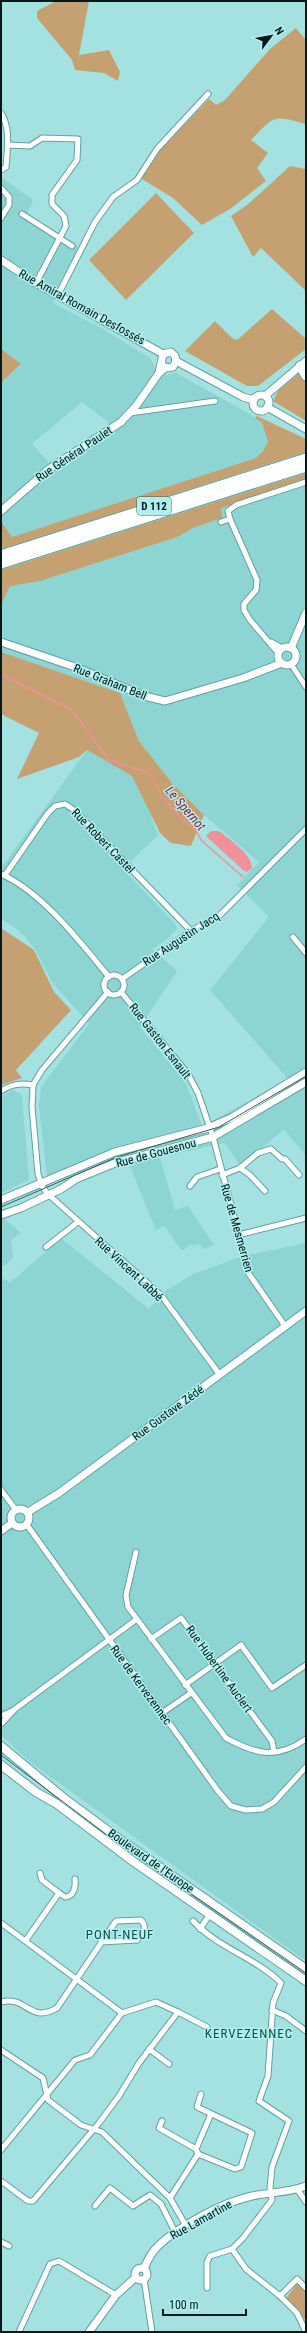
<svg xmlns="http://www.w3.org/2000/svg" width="307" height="2333" font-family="'Roboto Condensed',sans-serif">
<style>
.built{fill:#8dd5d3;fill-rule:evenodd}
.green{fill:#c5a172}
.water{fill:#f0909b}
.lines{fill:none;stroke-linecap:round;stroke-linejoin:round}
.stream{stroke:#f0909b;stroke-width:1.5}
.street-casing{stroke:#63a09e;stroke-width:7}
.secondary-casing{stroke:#63a09e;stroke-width:9}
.primary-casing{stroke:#63a09e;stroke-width:10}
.highway-casing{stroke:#63a09e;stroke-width:11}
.street{stroke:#fff;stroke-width:5}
.secondary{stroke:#fff;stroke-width:7}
.primary{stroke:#fff;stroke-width:8}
.highway{stroke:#fff;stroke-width:9}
.tram{stroke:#395e5e;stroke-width:1}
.labels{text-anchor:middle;stroke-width:3;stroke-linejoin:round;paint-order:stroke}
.shield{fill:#b0efed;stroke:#365959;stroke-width:1}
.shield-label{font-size:11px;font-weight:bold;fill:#011919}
.street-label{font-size:12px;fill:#011919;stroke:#b0efed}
.water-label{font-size:13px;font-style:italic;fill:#90213a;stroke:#b0efed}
.neighbourhood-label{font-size:13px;letter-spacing:1px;fill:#0c514f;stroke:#b0efed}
</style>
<rect width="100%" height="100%" fill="#a3e2e0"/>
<!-- built -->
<g class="built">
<path d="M1,177L33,200L27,214L57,235L79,247L53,303L103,329L151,359L155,368L166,375L176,373L250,414L262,423L268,442L263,451L256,458L12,537L1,521V383L21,365L1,349ZM82,402L108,422V427L49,463L32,444Z"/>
<path d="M306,480V1156L284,1129L241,1167L225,1143L160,1157L175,1210L188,1206L214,1245L204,1249L198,1244L193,1246L191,1244L182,1251L164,1226L156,1230L130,1166L121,1168L114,1151L47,1176L39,1107L41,1087L89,1024L52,982L35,949L25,937L13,926L1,919V868L87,750L132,776L140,787L158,835L123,869L176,925L177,929L167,939L152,949L177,971L140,1027L187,1085L202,1127L288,1079L210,990L269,917L237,885L259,862L204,815L172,783L139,741L120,693L1,652V579Z"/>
<path d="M12,1090L20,1093L22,1097L29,1180L1,1193V1097Z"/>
<path d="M1,1208L6,1220L21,1233L11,1240L13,1258L1,1268Z"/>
<path d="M61,1238L149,1309L164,1292L193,1274L240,1257L306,1243V1961L30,1762L1,1735V1277L10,1283Z"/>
<path d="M155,1866L306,1971V1978L152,1871Z"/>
</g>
<!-- green -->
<g class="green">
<path d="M56,1H89L79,55L109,50L120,72L118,81L104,73L75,70L72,60L37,18V11Z"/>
<path d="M296,28L306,40V124C273,115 275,115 251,140L268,153L257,168L266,181L230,209L202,225L173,198L137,176L157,147L166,144L209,99L216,105L225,100L270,49Z"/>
<path d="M290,166L306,169V291L261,248L253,257L231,216L247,205Z"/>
<path d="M156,193L194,233L126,300L89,260Z"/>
<path d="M272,309L306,339V349L258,386H247L185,351L215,321L232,338L237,340Z"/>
<path d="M1,349L21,364L1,383Z"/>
<path d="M299,373L306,382V421L273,401L278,391Z"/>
<path d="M257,416L306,439V452L1,550V521L12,537L256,458L263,451L268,442L262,423L255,418Z"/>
<path d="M306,473V481L221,508L222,518L195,527L177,537L40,581L10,586L2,603L1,612V570Z"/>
<path d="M1,652L120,693L139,741L172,783L204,815L191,846L171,843L160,833L132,776L87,750L79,757L17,779L39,733L1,714Z"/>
<path d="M1,928L34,950L54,992L71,1010L16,1070L22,1078L1,1085Z"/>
<path d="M297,2284L306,2290V2321L286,2298Z"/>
</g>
<!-- water -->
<path class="water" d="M211,831H219C229,839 252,854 252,868L247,872L243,870L206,836Z"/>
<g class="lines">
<!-- stream -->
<path class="stream" d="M1,674L72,710L109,760L149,773L161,795L178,815L195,830L202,841L243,877"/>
<!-- street casing -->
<g class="street-casing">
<g id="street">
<path d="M1,113C11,128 7,151 6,167L1,170"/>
<path d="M8,145L30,146L42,138L78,139L77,160L52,195V204L64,216L66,226L36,283"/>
<path d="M1,188L9,197V205L1,218"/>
<path d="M22,214L72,246"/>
<path d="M58,295L95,222L113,197L137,180L157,149L208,94"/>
<path d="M130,413L215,401"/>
<path d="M230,519L228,511L236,505L306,482"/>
<path d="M221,522L230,519L257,580L256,590L244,604V610L250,620L278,653"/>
<path d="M271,642L282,648"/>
<path d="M291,664L306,687"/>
<path d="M1,874C42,892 81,943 109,977"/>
<path d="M5,875L48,813L55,806L65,804L74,810L191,931"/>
<path d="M293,937L306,953"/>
<circle cx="114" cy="985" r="10"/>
<path d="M122,979L191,931L220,915L306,829"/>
<path d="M108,992L42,1070L33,1085L32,1107L38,1174L43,1188L49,1195L161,1295L220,1375"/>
<path d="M121,992L188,1074L198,1093L213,1137L249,1274L285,1326"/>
<path d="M1,1091C12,1084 20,1083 33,1085"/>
<path d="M240,1168L250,1175L265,1191"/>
<path d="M222,1175L240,1168L258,1153L271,1149L282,1159H285L299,1175"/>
<path d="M190,1186L197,1177L220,1169"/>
<path d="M238,1235L306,1218"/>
<path d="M46,1247L78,1222"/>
<path d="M1,1490L16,1510"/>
<path d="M27,1525L218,1791L231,1806L246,1810L262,1809L274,1802L306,1767"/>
<path d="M136,1552L126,1595L128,1607L226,1738C255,1754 277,1760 306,1739"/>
<path d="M151,1639L181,1618L272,1741L274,1752"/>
<path d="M185,1685L241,1645L272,1688L306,1665"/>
<path d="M162,1713L191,1693"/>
<path d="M1,1716L14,1710"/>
<path d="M1,1724L15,1709L137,1619"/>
<path d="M40,1873L42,1880L59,1893"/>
<path d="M193,1921C218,1948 256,1958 281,1983L273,2003L268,2076L259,2101L289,2121L272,2167L270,2188L272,2200L243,2238L232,2249L210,2256L207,2262V2288"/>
<path d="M1,1923L122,2013"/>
<path d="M200,1929L210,1914"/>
<path d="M26,1940L59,1893L65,1897C74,1897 76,1886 75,1879"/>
<path d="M1,2002C27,1995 29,2024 57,2008L116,1921L141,1920C148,1928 143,1932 137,1940L101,1942"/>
<path d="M272,2010L286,2016L306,2031"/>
<path d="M178,2012L207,2027"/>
<path d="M149,2049L169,2064"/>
<path d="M1,2050L43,2078L48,2100L81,2125L102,2132L170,2198L186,2226"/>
<path d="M162,2121L159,2128L196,2149"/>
<path d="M1,2150L75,2060L90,2055L122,2013L156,2002L178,2012L139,2063L119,2096L99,2123L33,2201H28L1,2181"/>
<path d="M198,2154L235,2169L241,2167L252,2133L197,2107L201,2094"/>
<path d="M297,2189L306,2202"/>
<path d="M170,2198L198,2154L196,2149L211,2114"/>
<path d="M95,2206L110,2188L133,2206L150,2195L161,2204L175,2232"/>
<path d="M1,2242L9,2246"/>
<path d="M232,2249L246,2269L280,2296L297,2313L306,2332"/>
<path d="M144,2279L152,2332"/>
<path d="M280,2296L297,2279L306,2288"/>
<path d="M19,2332L50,2264L59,2261L116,2295"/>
</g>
</g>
<!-- secondary casing -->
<g class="secondary-casing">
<g id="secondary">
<path d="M1,260L36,283L163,354"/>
<path d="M176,361L243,397L254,400"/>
<path d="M159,373L163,354L171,352L175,356L176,361L173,367L165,368L161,363"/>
<circle cx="261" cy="403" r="8"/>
<path d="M265,396L306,361"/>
<path d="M267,407L306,429"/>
<path d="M1,511L49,469L121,422L136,406L159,373L165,368"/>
<path d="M1,642L75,667L144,696L165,701L243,678L282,663"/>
<circle cx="287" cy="656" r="9"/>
<path d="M291,648L306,613"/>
<path d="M1,1200L115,1152L208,1128L231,1118L306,1072"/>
<path d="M1,1215L21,1208L61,1189L76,1179L115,1163L213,1137L306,1082"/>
<circle cx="20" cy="1518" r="9"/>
<path d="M28,1512L59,1493L306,1311"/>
<path d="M1,1531L12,1523"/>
<circle cx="141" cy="2274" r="6"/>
<path d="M144,2269C147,2261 152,2252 158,2246C179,2226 223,2202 252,2196C270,2192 288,2193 306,2186"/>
<path d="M89,2332L116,2295L136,2277"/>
</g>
</g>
<!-- primary casing -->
<g class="primary-casing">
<g id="primary">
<path d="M1,1746L65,1799L115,1836L306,1969"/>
<path d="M1,1765L36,1792L57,1804L134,1862L306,1981"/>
</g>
</g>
<!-- highway casing -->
<g class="highway-casing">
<g id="highway">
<path d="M300,366L306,376"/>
<path d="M1,555L306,458"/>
<path d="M1,564L306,467"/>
</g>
</g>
<!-- street -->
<use href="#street" class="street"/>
<!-- secondary -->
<use href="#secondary" class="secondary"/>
<!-- primary -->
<use href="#primary" class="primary"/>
<!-- highway -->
<use href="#highway" class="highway"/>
<!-- tram -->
<g class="tram">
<path d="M1,1207L117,1157L219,1127L306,1076"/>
<path d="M1,1755L119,1844L306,1973"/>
</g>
</g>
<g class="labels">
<!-- shield labels -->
<rect class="shield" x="137" y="497" width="34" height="18" rx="3"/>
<g class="shield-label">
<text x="154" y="510">D 112</text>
</g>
<!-- street labels -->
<g class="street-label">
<text transform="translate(82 307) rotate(29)" y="4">Rue Amiral Romain Desfossés</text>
<text transform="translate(74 454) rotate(-34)" y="4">Rue Général Paulet</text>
<text transform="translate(110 682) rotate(22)" y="4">Rue Graham Bell</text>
<text transform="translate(103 841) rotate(46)" y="4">Rue Robert Castel</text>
<text transform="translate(181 939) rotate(-33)" y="4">Rue Augustin Jacq</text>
<text transform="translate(160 1041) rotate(52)" y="4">Rue Gaston Esnault</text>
<text transform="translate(156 1153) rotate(-15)" y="4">Rue de Gouesnou</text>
<text transform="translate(237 1228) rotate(74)" y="4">Rue de Mesmerrien</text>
<text transform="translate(129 1269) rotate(43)" y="4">Rue Vincent Labbé</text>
<text transform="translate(168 1413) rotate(-36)" y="4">Rue Gustave Zédé</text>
<text transform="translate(219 1669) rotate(54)" y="4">Rue Hubertine Auclert</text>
<text transform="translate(141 1685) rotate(54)" y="4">Rue de Kervezennec</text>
<text transform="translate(151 1861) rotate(35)" y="4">Boulevard de l'Europe</text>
<text transform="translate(201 2220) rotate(-29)" y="4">Rue Lamartine</text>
</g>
<!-- water labels -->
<g class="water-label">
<text transform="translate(186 808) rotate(49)" y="5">Le Spernot</text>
</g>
<!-- neighbourhood labels -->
<g class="neighbourhood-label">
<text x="120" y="1939">PONT-NEUF</text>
<text x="249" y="2038">KERVEZENNEC</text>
</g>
</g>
<!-- border -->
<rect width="307" height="2333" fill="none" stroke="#011919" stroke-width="4"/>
<!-- north arrow -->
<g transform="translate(271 36) rotate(58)" stroke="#b0efed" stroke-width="3" paint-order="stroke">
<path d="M0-3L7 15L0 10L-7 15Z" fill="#011919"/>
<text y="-6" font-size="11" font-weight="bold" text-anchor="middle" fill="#011919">N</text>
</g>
<!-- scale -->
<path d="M163 2309v6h83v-6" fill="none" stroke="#011919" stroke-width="2"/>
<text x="169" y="2309" font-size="12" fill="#011919" stroke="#b0efed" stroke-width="3" paint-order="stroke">100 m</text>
</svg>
